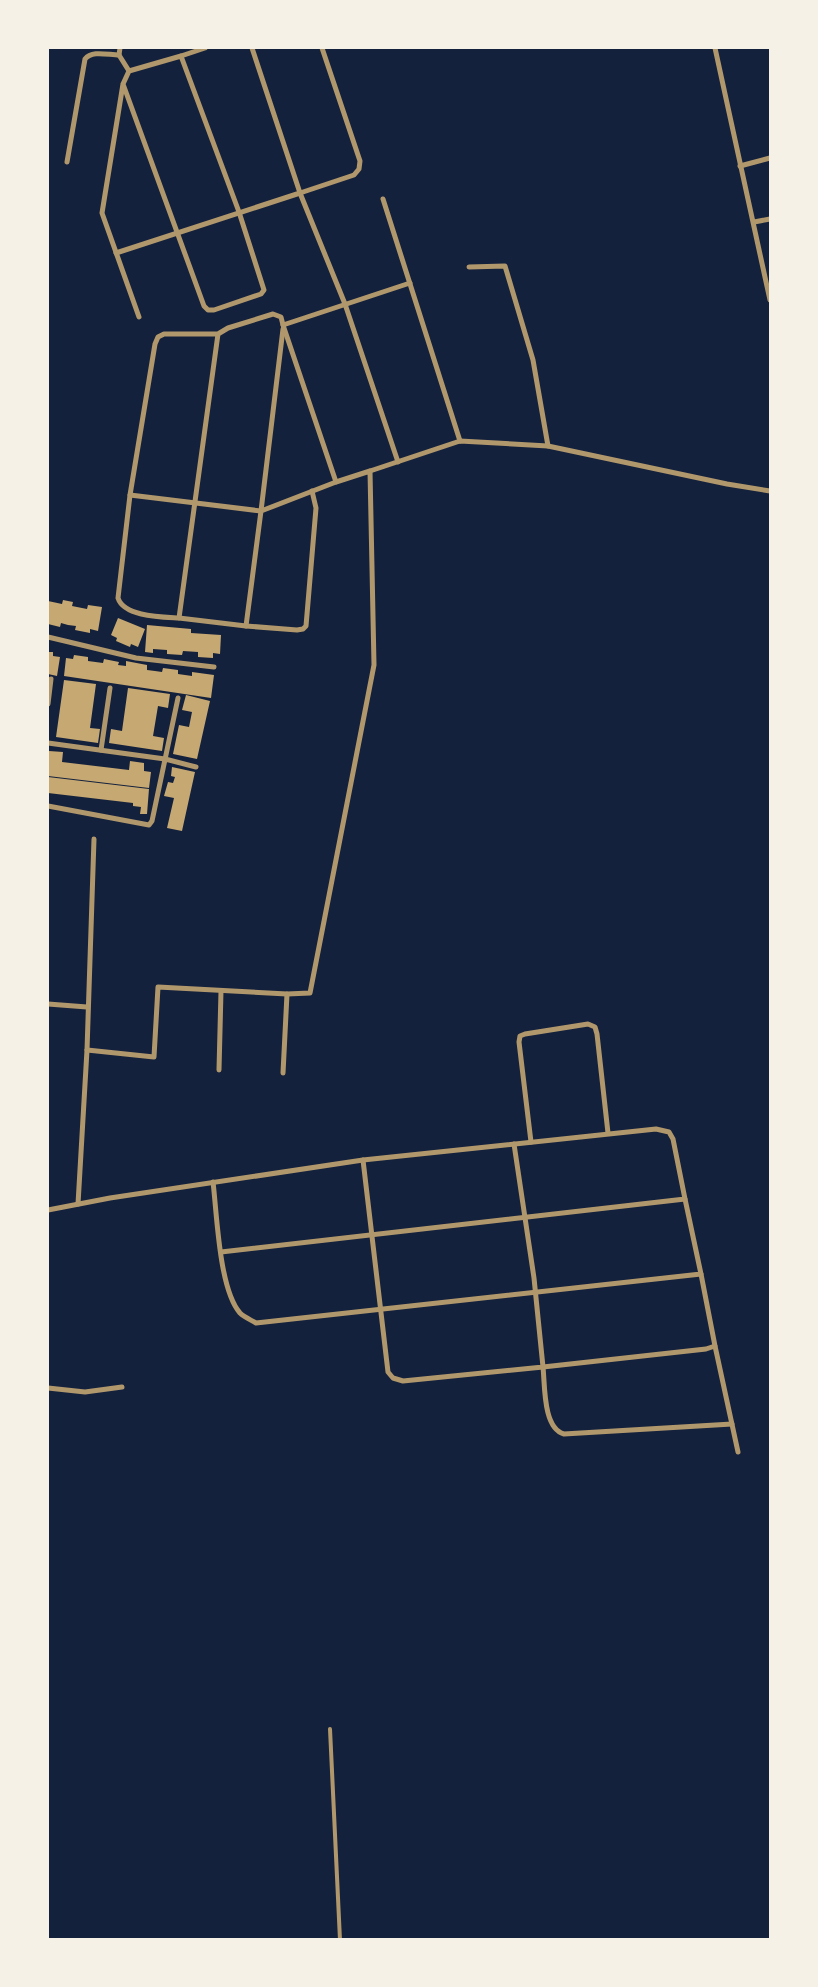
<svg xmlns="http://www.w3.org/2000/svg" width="818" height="1987" font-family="Roboto,sans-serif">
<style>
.building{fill:#c6a872}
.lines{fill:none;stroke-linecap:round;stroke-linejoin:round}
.service{stroke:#b1986c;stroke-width:4}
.minor{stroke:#b1986c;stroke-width:5}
</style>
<rect width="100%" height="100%" fill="#14213d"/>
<!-- building -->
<g class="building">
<path d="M63,600L73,602L72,606L87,609L88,605L102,607L98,631L90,629V633L75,630L76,626L68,625L61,623L60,627L48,624V601L62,604Z"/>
<path d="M118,618L145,629L138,647L131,644L130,647L116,641L117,638L111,635Z"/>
<path d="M147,625L191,629V633L221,635L220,654L213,653V658L198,657V652L183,651L182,655L167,654V650L153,649V653L145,652Z"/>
<path d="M48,652H53V656L60,657L57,676L48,674Z"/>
<path d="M74,655L88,657V661L103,663L104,659L119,662L118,665L126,666V661L147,665V670L155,671L162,672L163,668L178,670V674L192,676V672L214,675L211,698L64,676L66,658L73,659Z"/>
<path d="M64,680L96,684L90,728L100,729L98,743L56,737Z"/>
<path d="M128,688L170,694L168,708L158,706L153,736L164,738L162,751L109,743L111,729L122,731Z"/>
<path d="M186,695L210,701L197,759L173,754L179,725L189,727L192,712L182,710Z"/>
<path d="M49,751L63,752L62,762L129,770L130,761L144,763V771L151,772L149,788L48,776Z"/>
<path d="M172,767L195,772L182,831L167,828L174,798L164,796L168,782L173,783L175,777L171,776Z"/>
<path d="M48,777L149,789L147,814H140L141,807L133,806V803L48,793Z"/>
</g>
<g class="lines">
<!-- service -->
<path class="service" d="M330,1729L340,1940"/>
<!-- minor -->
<g class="minor">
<path d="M322,48L360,161L359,169L354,175L300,193L345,304L398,462"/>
<path d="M715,48L770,300"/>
<path d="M119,55L120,48"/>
<path d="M181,56L205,48"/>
<path d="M123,84L204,306L208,310H214L261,294L264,290L239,212L181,56L129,71L123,84L102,213L139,317"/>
<path d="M67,162L85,59C92,50 108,55 119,55L129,71"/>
<path d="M740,166L770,158"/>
<path d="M383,199L460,441"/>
<path d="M754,222L770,219"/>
<path d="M116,253L300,193L252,48"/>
<path d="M469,267L505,266L533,360L548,446"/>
<path d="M218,334L179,618C163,617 124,617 118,598L130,495L155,344L158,337L164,334H218L228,328L273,314L281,317L283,325L410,283"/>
<path d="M370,471L460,441L548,446L727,484L770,491"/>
<path d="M130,495L261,511L283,329"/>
<path d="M179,618L246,626L261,511L336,482L283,325"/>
<path d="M246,626L297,630L303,629L306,626L316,508L312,491"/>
<path d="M48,637L136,658L214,667"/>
<path d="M48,704L51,679"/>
<path d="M48,743L165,759L196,767"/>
<path d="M101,750L110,688"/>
<path d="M48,806L149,825L152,821L178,698"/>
<path d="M48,1004L87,1007"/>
<path d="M87,1050L154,1057L158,987L287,994L310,993L374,665L370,471L336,482"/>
<path d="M219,1070L221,991"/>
<path d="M283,1073L287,994"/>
<path d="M531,1142L519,1042L520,1036L525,1034L588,1024L595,1027L597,1034L608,1133"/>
<path d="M363,1160L388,1372L393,1378L403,1381L543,1367L534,1278L514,1144"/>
<path d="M213,1182C217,1214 219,1289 240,1313C244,1317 251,1320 256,1323L701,1274L685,1199"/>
<path d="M78,1204L87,1050L94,839"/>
<path d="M48,1210L110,1198L363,1160L656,1129L669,1132L673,1139L685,1199L221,1252"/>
<path d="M701,1274L715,1346L706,1349L543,1367C545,1386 543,1428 564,1434L732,1424"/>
<path d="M715,1346L738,1452"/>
<path d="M48,1388L85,1392L122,1387"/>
</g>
</g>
<!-- border -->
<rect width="818" height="1987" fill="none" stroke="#f6f1e7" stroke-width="98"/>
</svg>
